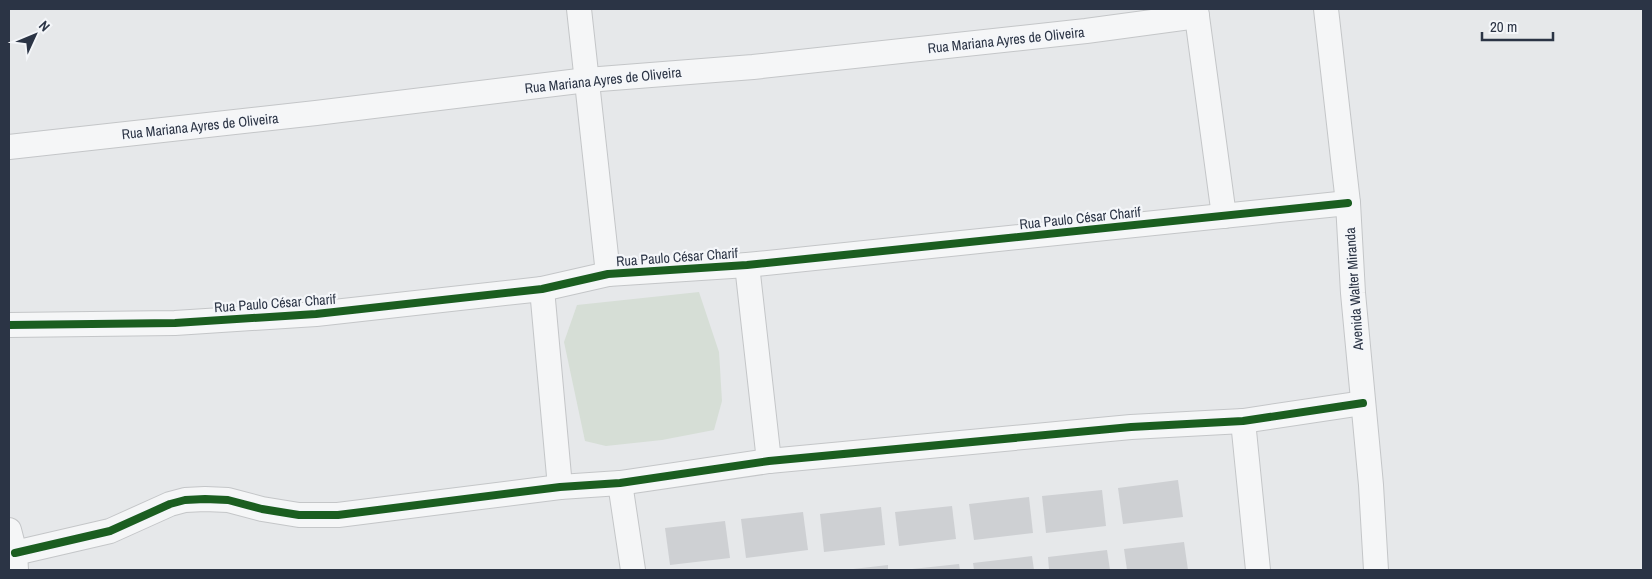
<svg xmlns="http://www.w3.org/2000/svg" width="1652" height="579" font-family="'Archivo Narrow',sans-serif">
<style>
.green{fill:#d6ded6}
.building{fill:#ced0d3}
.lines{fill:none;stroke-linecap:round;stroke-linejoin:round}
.minor-casing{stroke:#c4c6c8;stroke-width:26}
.minor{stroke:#f5f6f7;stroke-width:24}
.cycleway-casing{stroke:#f4f6f9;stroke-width:11}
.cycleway{stroke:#1b5e20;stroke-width:8}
.labels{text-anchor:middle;stroke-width:4.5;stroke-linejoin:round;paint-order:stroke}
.street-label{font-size:14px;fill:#2b3445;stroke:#f4f6f9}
</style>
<rect width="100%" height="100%" fill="#e6e8ea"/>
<!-- green -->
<path class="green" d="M699,292L719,352L722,401L714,430L662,440L606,446L585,441L564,342L577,305Z"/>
<!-- building -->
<g class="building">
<path d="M1178,480L1183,517L1123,524L1118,488Z"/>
<path d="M1102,490L1106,526L1046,533L1042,496Z"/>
<path d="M1029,497L1033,533L974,540L969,504Z"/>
<path d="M952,506L956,539L899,546L895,512Z"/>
<path d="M881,507L885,545L824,552L820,514Z"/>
<path d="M803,512L808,550L746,558L741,519Z"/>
<path d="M725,521L730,558L670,565L665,528Z"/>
<path d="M1184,542L1188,570H1127L1124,549Z"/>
<path d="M1107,550L1110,570H1049L1048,557Z"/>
<path d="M1032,556L1034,570H974L973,563Z"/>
<path d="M959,564L960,570H912V569Z"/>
<path d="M888,565V570H853V569Z"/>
</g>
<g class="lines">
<!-- minor casing -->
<g class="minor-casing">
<g id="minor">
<path d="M579,9L608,274"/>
<path d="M1196,9L1224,216"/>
<path d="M1326,9L1348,203L1353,293L1371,485L1376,570"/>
<path d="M9,147L316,113L587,80L753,67L1086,31L1197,16"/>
<path d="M747,265L769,461"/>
<path d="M542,289L560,487"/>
<path d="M9,325L175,323L316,314L542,289L608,274L747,265L1348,203"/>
<path d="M1243,421L1258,570"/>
<path d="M620,483L633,570"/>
<path d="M9,530L15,553L16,570"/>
<path d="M15,553L110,531L170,504L185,500L205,499L228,500L262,509L299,515H338L560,487L620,483L769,461L1131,427L1243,421L1363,403"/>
</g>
</g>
<!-- minor -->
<use href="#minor" class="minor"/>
<!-- cycleway casing -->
<g class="cycleway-casing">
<g id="cycleway">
<path d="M9,325L175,323L316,314L542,289L608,274L747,265L1348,203"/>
<path d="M15,553L110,531L170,504L185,500L205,499L228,500L262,509L299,515H338L560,487L620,483L769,461L1131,427L1243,421L1363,403"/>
</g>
</g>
<!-- cycleway -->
<use href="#cycleway" class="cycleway"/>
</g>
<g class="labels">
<!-- street labels -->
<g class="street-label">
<text transform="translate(1006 40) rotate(-6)" y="5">Rua Mariana Ayres de Oliveira</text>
<text transform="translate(603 80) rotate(-6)" y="5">Rua Mariana Ayres de Oliveira</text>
<text transform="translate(200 126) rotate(-6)" y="5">Rua Mariana Ayres de Oliveira</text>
<text transform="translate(1080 218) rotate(-6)" y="5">Rua Paulo César Charif</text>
<text transform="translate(677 257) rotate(-4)" y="5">Rua Paulo César Charif</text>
<text transform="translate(1354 289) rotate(-94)" y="5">Avenida Walter Miranda</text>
<text transform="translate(275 303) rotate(-4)" y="5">Rua Paulo César Charif</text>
</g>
</g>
<!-- border -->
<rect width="1652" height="579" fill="none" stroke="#2b3445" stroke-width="20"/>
<!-- north arrow -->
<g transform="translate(35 35) rotate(46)" stroke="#f4f6f9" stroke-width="4" paint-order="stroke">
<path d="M0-4L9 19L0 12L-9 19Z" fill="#2b3445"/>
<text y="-8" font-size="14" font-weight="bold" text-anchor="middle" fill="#2b3445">N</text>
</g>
<!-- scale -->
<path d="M1482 32v8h71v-8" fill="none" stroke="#2b3445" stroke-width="2.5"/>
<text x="1490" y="32" font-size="15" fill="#2b3445" stroke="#f4f6f9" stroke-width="4" paint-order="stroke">20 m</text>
</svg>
